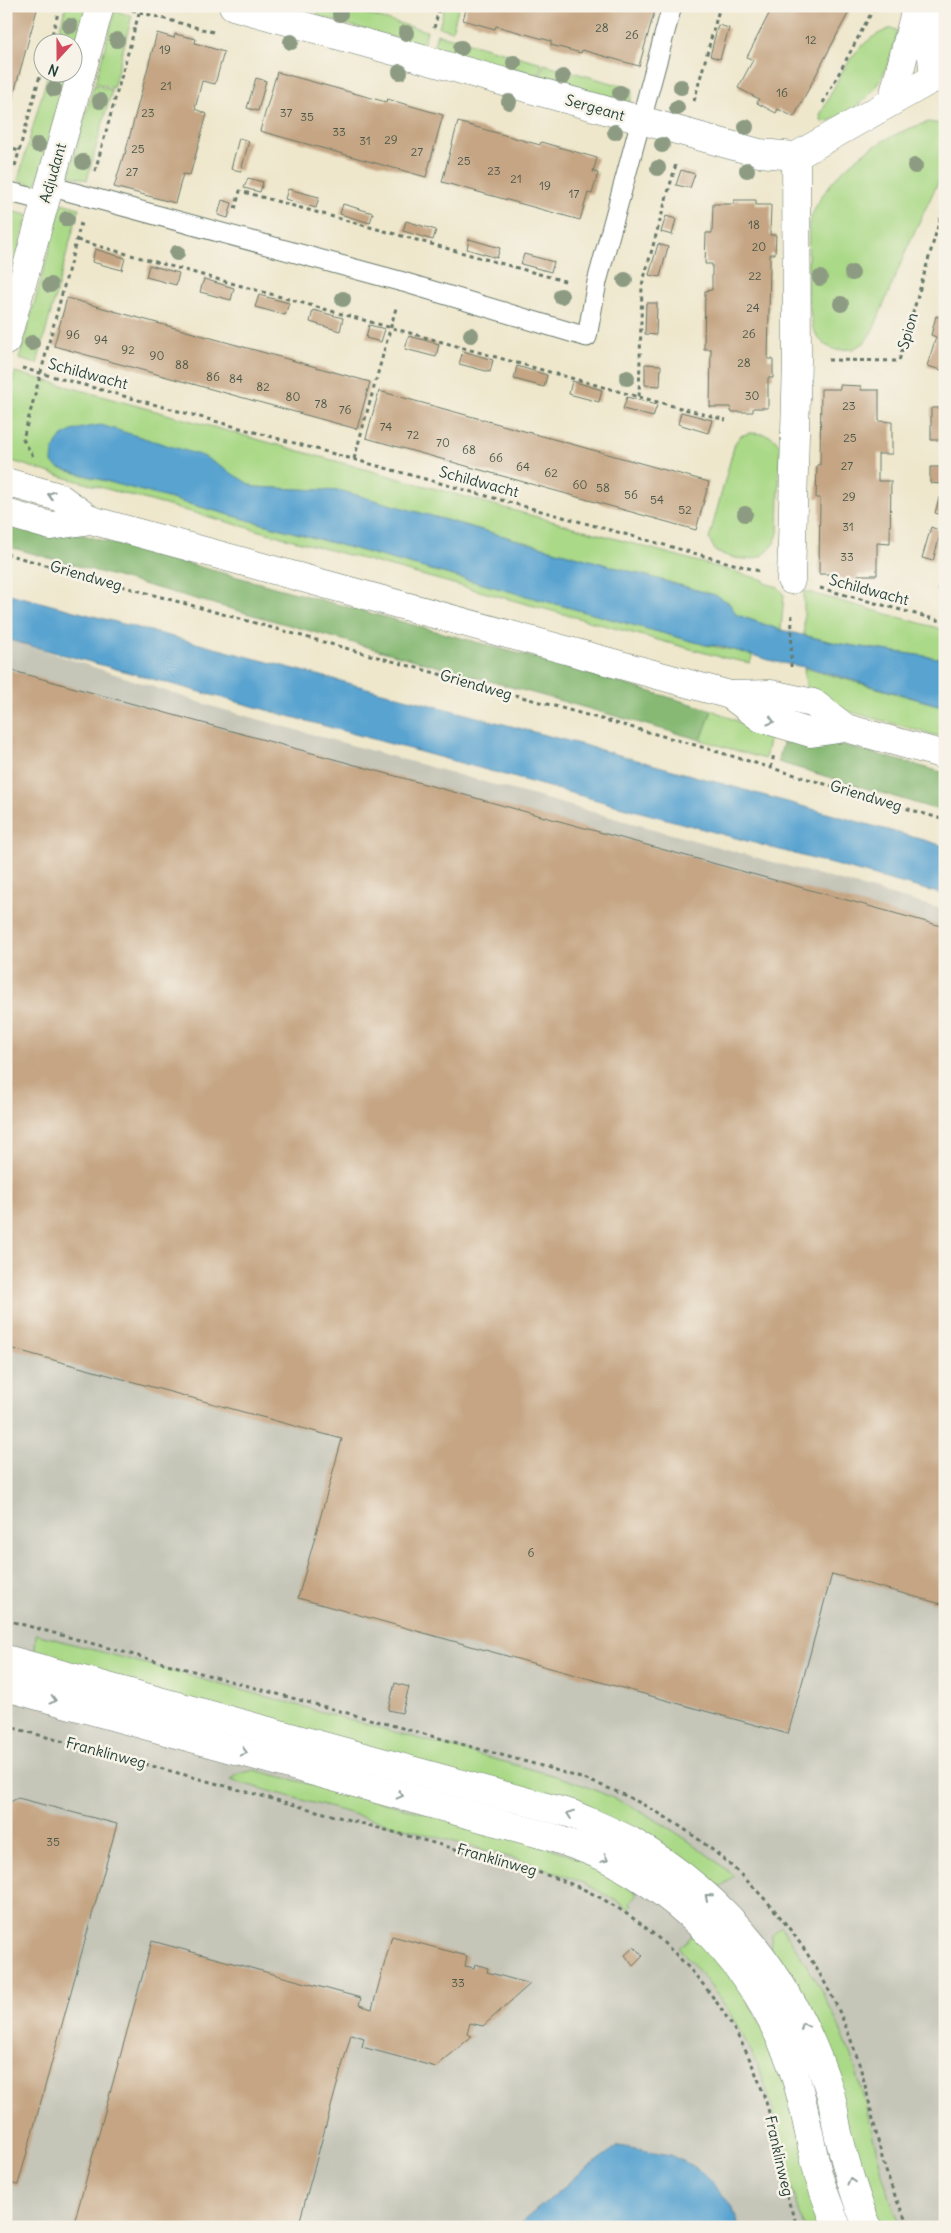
<svg xmlns="http://www.w3.org/2000/svg" width="951" height="2233" font-family="Delius,sans-serif">
<style>
.industrial{fill:#c5c5b8}
.green{fill:#aad987;stroke:#648b5e}
.forest{fill:#87b974;stroke:#537b54}
.water{fill:#59a3d0;stroke:#3c7082}
.building{fill:#c5a583}
.lines{fill:none;stroke-linecap:round;stroke-linejoin:round}
.service-casing{stroke:#677869;stroke-width:21}
.minor-casing{stroke:#677869;stroke-width:29}
.path{stroke:#677869;stroke-width:3;stroke-dasharray:4 4;stroke-linecap:butt}
.service{stroke:#fff;stroke-width:19}
.minor{stroke:#fff;stroke-width:28}
.tree{fill:#8c9b82}
.oneway{stroke:#8f9e9a}
.labels{text-anchor:middle;stroke-width:5;stroke-linejoin:round;paint-order:stroke}
.number-label{font-size:12px;fill:#485748}
.street-label{font-size:15px;fill:#1f3d34;stroke:#f7f3e8}
</style>
<rect width="100%" height="100%" fill="#f7f3e8"/>
<filter id="ink" filterUnits="userSpaceOnUse"><feTurbulence type="fractalNoise" baseFrequency=".02" numOctaves="2"/><feDisplacementMap in="SourceGraphic" scale="10" xChannelSelector="R" yChannelSelector="G"/><feConvolveMatrix kernelMatrix="1 2 1 2 8 2 1 2 1" color-interpolation-filters="sRGB"/></filter>
<filter id="wash" filterUnits="userSpaceOnUse"><feTurbulence type="fractalNoise" baseFrequency=".0096" numOctaves="4" result="noise"/><feDisplacementMap in="SourceGraphic" scale="20" xChannelSelector="R" yChannelSelector="G"/><feGaussianBlur stdDeviation="1.12" result="paint"/><feColorMatrix in="noise" values="0 0 0 0 0 0 0 0 0 0 0 0 0 0 0 0 0 1.4 0 .05"/><feComposite in="paint" operator="in"/></filter>
<g filter="url(#wash)">
<rect width="100%" height="100%" fill="#eee7cc"/>
<!-- industrial -->
<path class="industrial" d="M6,638L214,707L945,910V2227H739L732,2205L584,2170L516,2227H6Z"/>
<!-- green -->
<g class="green">
<path d="M66,6H86L73,55L72,42H56Z"/>
<path d="M319,6H336L427,31L423,46L317,16Z"/>
<path d="M445,6H459L452,31L439,27Z"/>
<path d="M115,11L132,16L113,88L95,83Z"/>
<path d="M892,28L898,31C888,67 880,95 844,114C837,117 830,122 822,122L820,115C839,80 851,41 892,28Z"/>
<path d="M437,34L542,63L538,78L433,48Z"/>
<path d="M544,64L633,89L630,103L540,78Z"/>
<path d="M48,73L66,77L36,186L18,180Z"/>
<path d="M94,85L112,90L87,180L69,175Z"/>
<path d="M929,122L945,125V168L911,239L873,330L864,343L853,349L836,350L825,345L818,338L813,328L807,293L809,223C826,172 879,136 929,122Z"/>
<path d="M62,203L79,208L37,364L19,359Z"/>
<path d="M10,211L28,215L6,294V223Z"/>
<path d="M15,372L764,580V583L778,587L784,595L781,630L737,615L728,602L715,595L342,491L254,487L230,473L58,468L706,645L753,654L750,663L720,657L63,477L6,459V405Z"/>
<path d="M750,433C763,434 776,433 780,448L778,533C768,566 742,562 716,552L709,539L735,443L740,436Z"/>
<path d="M804,591L945,630V659L841,644L804,635Z"/>
<path d="M804,668L945,707V738L844,710L806,687Z"/>
<path d="M712,710L770,736L765,759L701,740Z"/>
<path d="M36,1634L563,1778C631,1802 679,1830 734,1876L723,1886L710,1884L684,1863L38,1655L35,1649Z"/>
<path d="M254,1770L527,1839L608,1870L635,1891L636,1896L630,1902L632,1906L629,1908L584,1883L527,1862L230,1780L239,1774Z"/>
<path d="M781,1926C815,1975 842,2024 859,2081C874,2131 879,2180 902,2227H878L770,1948L772,1935Z"/>
<path d="M695,1933L740,1986L780,2060L829,2227H804C787,2184 783,2138 768,2094C750,2038 718,1991 679,1948Z"/>
</g>
<!-- forest -->
<g class="forest">
<path d="M6,523L44,534L83,535L553,663L712,710L701,740L6,546Z"/>
<path d="M784,740L812,746L840,744L945,773V812L778,762Z"/>
</g>
<!-- water -->
<g class="water">
<path d="M101,425L203,456L254,487L342,491L715,595L728,602L737,615L781,630L841,644L945,659V707L810,668L776,662L720,646L706,645L58,468L52,463C52,431 75,429 101,425Z"/>
<path d="M6,593L587,746L945,846V895L6,639Z"/>
<path d="M618,2146L671,2155L700,2170L732,2205L739,2227H516L584,2170Z"/>
</g>
<g id="blocks">
<!-- building -->
<g class="building">
<path d="M6,6H38L7,118L6,117Z"/>
<path d="M467,6H656L639,66L582,50L581,53L551,45V41L496,26L495,29L463,20Z"/>
<path d="M773,6H852L794,117L778,109L776,113L757,103L759,99L738,88L753,60L747,57Z"/>
<path d="M718,25L729,28L720,59L710,56Z"/>
<path d="M157,33L174,38L175,34L196,39L195,43L224,52L215,84L202,81L195,109L207,114L190,175L183,174L175,203L114,187L124,154H125Z"/>
<path d="M277,72L386,102L387,99L443,115L426,177L260,131Z"/>
<path d="M256,78L266,81L258,111L247,108Z"/>
<path d="M458,122L540,145L541,142L597,158L593,172L598,173L592,194L588,193L580,220L442,182Z"/>
<path d="M239,138L249,141L241,171L231,169Z"/>
<path d="M681,170L695,174L690,188L676,185Z"/>
<path d="M248,178L263,182L260,192L244,188Z"/>
<path d="M288,189L319,197L316,208L285,199Z"/>
<path d="M222,200L232,203L228,218L218,215Z"/>
<path d="M734,200H756V205H771L770,235H776L775,254H770V264L768,359H773V378H768V408H753V412H731V407H710L711,349H704L705,291L712,290V264H705L706,233H712L713,204H734Z"/>
<path d="M343,204L373,213L370,223L340,214Z"/>
<path d="M666,216L676,219L672,235L661,232Z"/>
<path d="M406,221L436,230L433,240L403,231Z"/>
<path d="M469,239L500,248L497,258L467,249Z"/>
<path d="M658,244L668,247L660,277L649,275Z"/>
<path d="M95,249L125,258L122,270L92,262Z"/>
<path d="M524,254L554,262L551,272L521,264Z"/>
<path d="M149,265L179,273L176,285L146,277Z"/>
<path d="M204,279L234,288L231,300L200,292Z"/>
<path d="M259,295L289,303L285,315L255,307Z"/>
<path d="M67,298L370,382L357,429L54,346Z"/>
<path d="M646,303H657L656,335L645,334Z"/>
<path d="M944,305H945V371L927,366L936,337L931,335L936,316L941,318Z"/>
<path d="M313,310L343,318L340,331L310,322Z"/>
<path d="M369,325L385,329L381,342L366,338Z"/>
<path d="M409,336L439,344L436,357L405,349Z"/>
<path d="M463,351L493,360L490,372L459,364Z"/>
<path d="M645,364L661,365L660,386L645,385Z"/>
<path d="M517,366L547,375L544,387L514,379Z"/>
<path d="M572,381L602,390L599,402L569,394Z"/>
<path d="M840,385L861,386V390H879V421L892,422V454H878V481H891L890,544L877,543V575H858V579H837V574H819L820,498H816L817,465H820L821,389H840Z"/>
<path d="M379,391L709,482L696,530L366,438Z"/>
<path d="M627,397L657,405L653,417L623,409Z"/>
<path d="M931,408H942L941,440H931Z"/>
<path d="M681,412L712,420L708,433L678,424Z"/>
<path d="M930,467H941V484L930,483Z"/>
<path d="M939,498L945,499V516L935,513Z"/>
<path d="M931,527L941,531L933,561L922,558Z"/>
<path d="M944,569H945V592L938,590Z"/>
<path d="M6,669L945,927V1605L832,1574L788,1734L298,1598L342,1439L6,1347Z"/>
<path d="M395,1683L409,1687L402,1713L388,1710Z"/>
<path d="M18,1798L117,1824L18,2185L6,2182V1804Z"/>
<path d="M392,1936L467,1956L465,1966L474,1968L475,1964L488,1968L487,1972L530,1984L483,2026L470,2023L467,2034L472,2036L436,2067L362,2047L364,2038L351,2034L298,2227H73L152,1941L361,1998L359,2005L372,2009Z"/>
<path d="M634,1947L643,1956L633,1966L625,1955Z"/>
</g>
</g>
</g>
<g filter="url(#ink)">
<use href="#blocks" fill-opacity="0" stroke="#677869" stroke-width="1"/>
<g class="lines">
<!-- service casing -->
<g class="service-casing">
<g id="service">
<path d="M49,186L403,282L587,337L597,282L672,6"/>
<path d="M6,191L45,201"/>
</g>
</g>
<!-- minor casing -->
<g class="minor-casing">
<g id="minor">
<path d="M233,6L759,153L796,156L934,78L945,80"/>
<path d="M934,78L931,48L942,6"/>
<path d="M892,101L914,16L915,6"/>
<path d="M6,341L100,6"/>
<path d="M6,482L59,497L91,520L730,695L771,694L813,703L846,728L945,755"/>
<path d="M6,513L51,526L91,520"/>
<path d="M791,580L797,360L796,156"/>
<path d="M730,695L761,718L811,733L846,728"/>
<path d="M6,1659L572,1814C592,1823 612,1831 631,1841C730,1899 793,1980 829,2089C834,2104 835,2121 839,2137C847,2168 855,2198 868,2227"/>
<path d="M6,1687L551,1837C568,1843 587,1849 604,1857C688,1899 752,1968 788,2056C804,2096 808,2136 819,2177C824,2194 831,2210 837,2227"/>
</g>
</g>
<!-- path -->
<g class="path">
<path d="M132,10L213,32"/>
<path d="M434,28L440,6"/>
<path d="M50,42L60,6"/>
<path d="M694,101L720,6"/>
<path d="M823,103L875,6"/>
<path d="M6,147L19,151"/>
<path d="M15,166L42,68"/>
<path d="M95,171L141,6"/>
<path d="M235,209L240,191L568,282"/>
<path d="M77,240L639,397L642,285L676,164"/>
<path d="M828,360L899,361L945,202"/>
<path d="M22,368L759,571"/>
<path d="M639,397L726,420"/>
<path d="M33,456L23,439L81,223"/>
<path d="M354,459L396,308"/>
<path d="M6,554L695,745L945,820"/>
<path d="M820,588L945,622"/>
<path d="M791,667L792,611"/>
<path d="M771,768L774,754"/>
<path d="M6,1620L549,1768C567,1774 586,1779 603,1786C716,1831 811,1928 852,2043C865,2077 871,2113 880,2149C886,2176 897,2202 909,2227"/>
<path d="M6,1726L525,1868C553,1877 581,1886 606,1901C683,1945 744,2023 768,2109C779,2148 781,2189 798,2227"/>
</g>
<!-- service -->
<use href="#service" class="service"/>
<!-- minor -->
<use href="#minor" class="minor"/>
</g>
<!-- trees -->
<g class="tree">
<circle cx="340" cy="14" r="8"/>
<circle cx="70" cy="26" r="8"/>
<circle cx="406" cy="33" r="8"/>
<circle cx="117" cy="40" r="8"/>
<circle cx="291" cy="42" r="8"/>
<circle cx="461" cy="48" r="8"/>
<circle cx="514" cy="63" r="8"/>
<circle cx="400" cy="72" r="8"/>
<circle cx="563" cy="77" r="8"/>
<circle cx="681" cy="87" r="8"/>
<circle cx="54" cy="89" r="8"/>
<circle cx="620" cy="93" r="8"/>
<circle cx="100" cy="101" r="8"/>
<circle cx="509" cy="102" r="8"/>
<circle cx="677" cy="108" r="8"/>
<circle cx="746" cy="127" r="8"/>
<circle cx="615" cy="132" r="8"/>
<circle cx="38" cy="145" r="8"/>
<circle cx="662" cy="145" r="8"/>
<circle cx="83" cy="162" r="8"/>
<circle cx="915" cy="166" r="8"/>
<circle cx="658" cy="168" r="8"/>
<circle cx="747" cy="170" r="8"/>
<circle cx="67" cy="219" r="8"/>
<circle cx="177" cy="253" r="8"/>
<circle cx="852" cy="273" r="8"/>
<circle cx="820" cy="278" r="8"/>
<circle cx="625" cy="280" r="8"/>
<circle cx="50" cy="285" r="8"/>
<circle cx="561" cy="296" r="8"/>
<circle cx="343" cy="299" r="8"/>
<circle cx="841" cy="304" r="8"/>
<circle cx="471" cy="335" r="8"/>
<circle cx="32" cy="343" r="8"/>
<circle cx="627" cy="378" r="8"/>
<circle cx="745" cy="514" r="8"/>
</g>
<!-- one-way arrows -->
<defs><path id="oneway-chevron" d="M-2-3.5L2.5 0L-2 3.5" fill="none" stroke-width="1.6" stroke-linecap="round" stroke-linejoin="round" transform="scale(1.25)"/></defs>
<g class="oneway">
<use href="#oneway-chevron" transform="translate(51 495) rotate(-163)"/>
<use href="#oneway-chevron" transform="translate(771 721) rotate(16)"/>
<use href="#oneway-chevron" transform="translate(53 1700) rotate(15)"/>
<use href="#oneway-chevron" transform="translate(244 1752) rotate(15)"/>
<use href="#oneway-chevron" transform="translate(400 1795) rotate(15)"/>
<use href="#oneway-chevron" transform="translate(570 1814) rotate(-160)"/>
<use href="#oneway-chevron" transform="translate(605 1859) rotate(27)"/>
<use href="#oneway-chevron" transform="translate(708 1897) rotate(-139)"/>
<use href="#oneway-chevron" transform="translate(804 2026) rotate(-114)"/>
<use href="#oneway-chevron" transform="translate(851 2181) rotate(-105)"/>
</g>
</g>
<g class="labels">
<!-- number labels -->
<g class="number-label">
<text x="602" y="32">28</text>
<text x="632" y="39">26</text>
<text x="811" y="44">12</text>
<text x="165" y="54">19</text>
<text x="166" y="90">21</text>
<text x="782" y="97">16</text>
<text x="148" y="117">23</text>
<text x="286" y="117">37</text>
<text x="307" y="121">35</text>
<text x="339" y="136">33</text>
<text x="391" y="144">29</text>
<text x="365" y="145">31</text>
<text x="138" y="153">25</text>
<text x="417" y="156">27</text>
<text x="464" y="165">25</text>
<text x="494" y="175">23</text>
<text x="132" y="176">27</text>
<text x="516" y="183">21</text>
<text x="545" y="190">19</text>
<text x="574" y="198">17</text>
<text x="754" y="229">18</text>
<text x="759" y="251">20</text>
<text x="755" y="280">22</text>
<text x="753" y="312">24</text>
<text x="749" y="338">26</text>
<text x="73" y="339">96</text>
<text x="101" y="344">94</text>
<text x="128" y="354">92</text>
<text x="157" y="360">90</text>
<text x="744" y="367">28</text>
<text x="182" y="369">88</text>
<text x="213" y="381">86</text>
<text x="236" y="383">84</text>
<text x="263" y="391">82</text>
<text x="752" y="400">30</text>
<text x="293" y="401">80</text>
<text x="321" y="408">78</text>
<text x="849" y="410">23</text>
<text x="345" y="414">76</text>
<text x="386" y="431">74</text>
<text x="413" y="439">72</text>
<text x="850" y="442">25</text>
<text x="443" y="447">70</text>
<text x="469" y="454">68</text>
<text x="496" y="462">66</text>
<text x="847" y="470">27</text>
<text x="523" y="471">64</text>
<text x="551" y="477">62</text>
<text x="580" y="489">60</text>
<text x="603" y="492">58</text>
<text x="631" y="499">56</text>
<text x="849" y="501">29</text>
<text x="657" y="504">54</text>
<text x="685" y="514">52</text>
<text x="848" y="531">31</text>
<text x="847" y="561">33</text>
<text x="531" y="1557">6</text>
<text x="53" y="1846">35</text>
<text x="458" y="1987">33</text>
</g>
<!-- street labels -->
<g class="street-label">
<text transform="translate(595 108) rotate(16)" y="5">Sergeant</text>
<text transform="translate(53 173) rotate(-74)" y="5">Adjudant</text>
<text transform="translate(908 331) rotate(-74)" y="5">Spion</text>
<text transform="translate(88 374) rotate(15)" y="5">Schildwacht</text>
<text transform="translate(479 482) rotate(15)" y="5">Schildwacht</text>
<text transform="translate(86 576) rotate(16)" y="5">Griendweg</text>
<text transform="translate(869 590) rotate(15)" y="5">Schildwacht</text>
<text transform="translate(476 685) rotate(16)" y="5">Griendweg</text>
<text transform="translate(866 796) rotate(17)" y="5">Griendweg</text>
<text transform="translate(106 1753) rotate(15)" y="5">Franklinweg</text>
<text transform="translate(497 1860) rotate(16)" y="5">Franklinweg</text>
<text transform="translate(779 2156) rotate(77)" y="5">Franklinweg</text>
</g>
</g>
<!-- margin -->
<rect width="951" height="2233" fill="none" stroke="#f7f3e8" stroke-width="25"/>
<!-- north arrow -->
<g transform="translate(58 58) rotate(201)"><circle r="24" fill="#f7f3e8" stroke="#a1aaa0"/>
<path d="M0-4L9 19L0 12L-9 19Z" fill="#d1495b"/>
<text y="-8" font-size="14" font-weight="bold" text-anchor="middle" fill="#1f3d34">N</text>
</g>
</svg>
